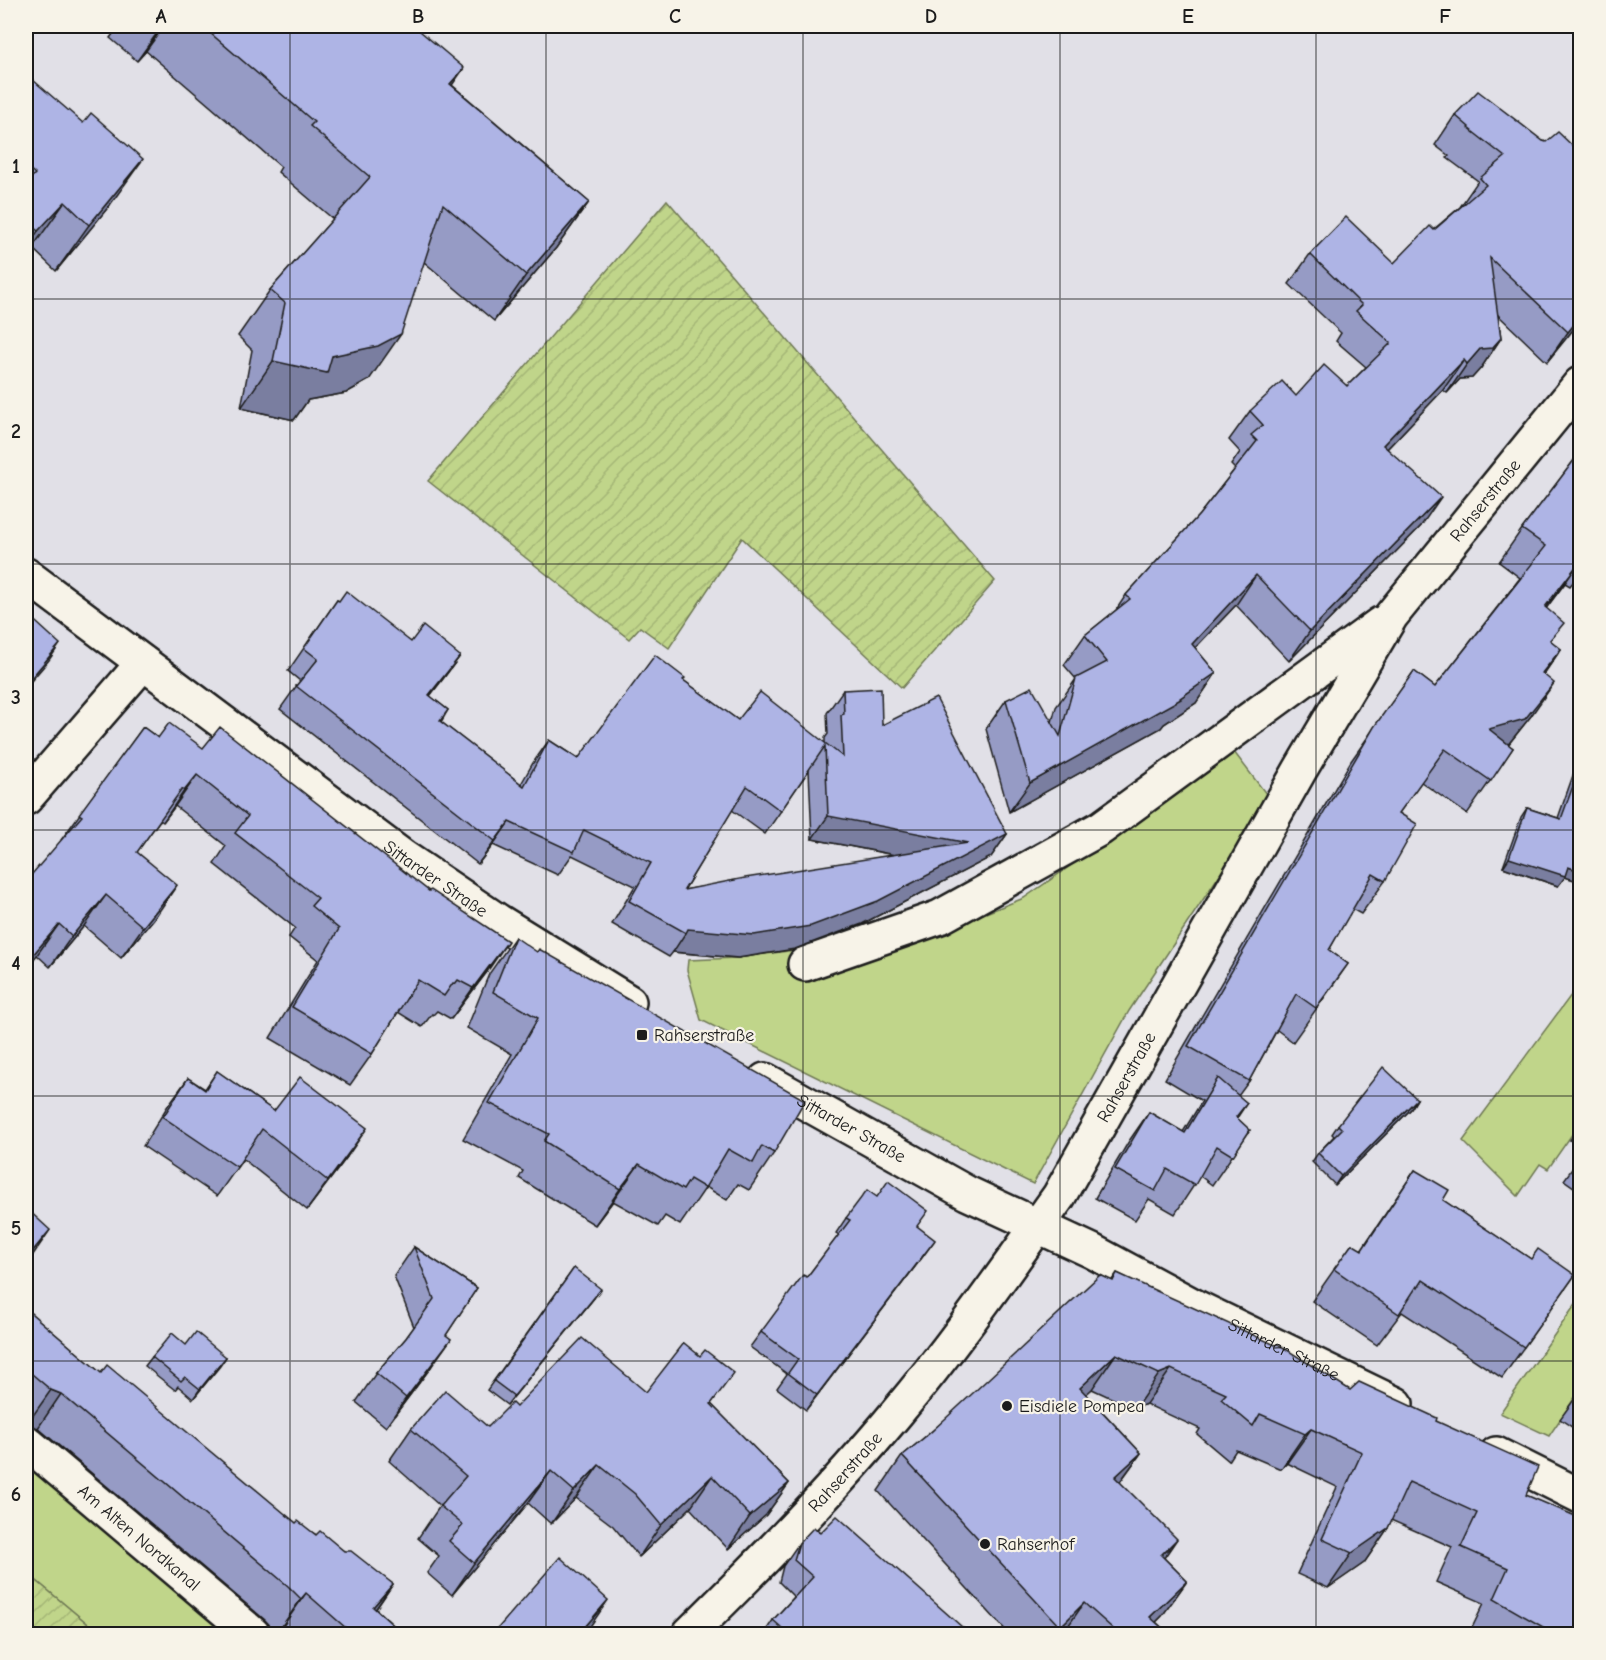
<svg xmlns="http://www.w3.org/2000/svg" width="1606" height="1660" font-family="'Comic Neue',sans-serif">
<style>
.grass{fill:#c0d58a;stroke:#6e7853;stroke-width:1.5}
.garden{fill:url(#garden-furrows);stroke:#6e7853;stroke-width:1.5}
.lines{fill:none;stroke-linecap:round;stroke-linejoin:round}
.minor-casing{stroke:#1c1c1c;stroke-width:38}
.minor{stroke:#f7f3e8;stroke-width:33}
.wall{fill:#969bc5;stroke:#1c1c1c;stroke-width:1.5;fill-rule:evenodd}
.shaded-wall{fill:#7a7ea0;stroke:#1c1c1c;stroke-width:1.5}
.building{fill:#aeb4e5;stroke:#1c1c1c;stroke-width:1.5;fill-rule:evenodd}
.grid{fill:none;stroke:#1c1c1c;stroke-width:1.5;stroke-opacity:0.55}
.poi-dot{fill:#1c1c1c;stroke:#f7f3e8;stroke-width:2}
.labels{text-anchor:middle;stroke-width:4.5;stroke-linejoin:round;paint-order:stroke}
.street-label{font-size:18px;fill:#1c1c1c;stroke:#f7f3e8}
.poi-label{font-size:18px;fill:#1c1c1c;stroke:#f7f3e8;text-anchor:start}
.neatline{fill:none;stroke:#1c1c1c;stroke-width:2}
.grid-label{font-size:20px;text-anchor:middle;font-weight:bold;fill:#1c1c1c}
</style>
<defs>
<pattern id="garden-furrows" width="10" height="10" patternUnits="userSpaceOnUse" patternTransform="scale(1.5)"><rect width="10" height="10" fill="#c0d58a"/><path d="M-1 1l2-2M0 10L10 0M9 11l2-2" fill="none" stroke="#a4b676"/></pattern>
</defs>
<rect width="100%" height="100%" fill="#e1e0e7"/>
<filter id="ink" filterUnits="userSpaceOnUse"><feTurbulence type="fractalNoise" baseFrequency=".0167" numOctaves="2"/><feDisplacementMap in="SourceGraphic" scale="12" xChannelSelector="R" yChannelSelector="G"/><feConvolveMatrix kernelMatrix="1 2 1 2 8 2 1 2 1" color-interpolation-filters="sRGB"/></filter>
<g filter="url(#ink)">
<!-- grass -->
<g class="grass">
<path d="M1234,752L1270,799L1129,1011L1033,1184L701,1020L687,970L688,960L737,958L795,950L809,982L1024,898Z"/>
<path d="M1580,983V1123L1548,1169L1540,1164L1518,1196L1463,1141Z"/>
<path d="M1580,1298V1390L1549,1436L1500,1413Z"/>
<path d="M26,1465L227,1634H100L26,1572Z"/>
</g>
<!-- garden -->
<g class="garden">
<path d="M667,200L995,581L902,688L742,538L669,648L640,627L629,639L428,481Z"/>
<path d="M26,1572L100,1634H26Z"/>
</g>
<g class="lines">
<!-- minor casing -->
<g class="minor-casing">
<g id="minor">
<path id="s1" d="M26,575L403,857L498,921L629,1002"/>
<path d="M26,798L143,663"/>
<path d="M805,964L940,917L1101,828L1380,624"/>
<path id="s2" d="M765,1080L967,1193L1092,1251L1196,1307L1396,1404"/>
<path id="s3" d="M26,1442L253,1634"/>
<path d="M1496,1454L1580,1496"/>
<path id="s4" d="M689,1634C760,1564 831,1492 895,1415C954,1345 1006,1270 1059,1196L1300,770L1391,616L1580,384"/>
</g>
</g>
<!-- minor -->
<use href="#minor" class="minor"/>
</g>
<!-- wall -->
<g class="wall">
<path d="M119,26H414L452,85L589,202L556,248L494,321L424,262L369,380L346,393L308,400L294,420L241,408L252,350L238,336L270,290L333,219L278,172L281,167L146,51L137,61L110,38Z"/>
<path d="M26,74L110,205L56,271L32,248L26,256Z"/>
<path d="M1455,115L1543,141L1581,154V320L1547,362L1498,315L1501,338L1481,368L1472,378L1460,379L1447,393L1443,390L1387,449L1421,526L1289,661L1236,605L1195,648L1216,673L1196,703L1164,724L1161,728L1009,812L986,729L1006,700L1052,722L1056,707L1076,679L1064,665L1085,635L1116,610L1126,595L1199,515L1235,469L1231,465L1240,452L1229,440L1250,411L1347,386L1366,367L1336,341L1341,333L1289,284L1310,254L1394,263L1460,207L1478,181L1447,158L1449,156L1435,145Z"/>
<path d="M1581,451V572L1570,586L1565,583L1546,608L1551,641L1561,649L1544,674L1531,716L1508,745L1513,748L1467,814L1421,782L1399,813L1385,881L1361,914L1352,909L1329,950L1348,964L1293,1042L1277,1030L1249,1081L1238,1096L1247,1103L1237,1118L1250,1130L1212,1185L1200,1176L1175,1214L1149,1199L1135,1220L1095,1198L1129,1141L1149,1112L1183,1132L1202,1101L1165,1079L1351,761L1414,671L1435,687L1520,578L1499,562L1522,529Z"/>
<path d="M337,600L411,642L460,656L430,696L448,710L441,722L521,784L533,763L549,740L578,759L683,680L738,720L825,743V738L828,734L827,713L843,690L1007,834L991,857L862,924L795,949L738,958L673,952L669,957L612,924L635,886L572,855L558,875L493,845L478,864L280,709L300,681L288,671ZM809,770L812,839L894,855L684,890L732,810L765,834Z"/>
<path d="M143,727L487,972L451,1019L437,1011L433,1015L432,1014L422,1027L398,1012L372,1054L350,1085L270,1038L318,960L289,937L295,928L214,864L226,846L175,806L163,822L160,820L137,852L156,916L121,958L84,926L50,967L37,955L61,840Z"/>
<path d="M1581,761V882L1565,877L1558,886L1503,867L1521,817L1527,808L1558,818L1576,767Z"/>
<path d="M515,937L774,1153L749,1190L738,1184L727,1200L706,1187L680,1225L665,1216L658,1226L613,1201L595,1225L519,1178L523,1171L463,1139L512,1054L467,1028L489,974Z"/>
<path d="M217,1071L274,1111L347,1157L307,1210L243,1159L217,1196L143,1146L167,1107L188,1078L205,1089Z"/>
<path d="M1417,1099L1411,1109L1335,1185L1312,1162L1318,1153L1334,1136L1332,1134L1338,1125Z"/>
<path d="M1581,1125V1148L1570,1140Z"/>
<path d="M1581,1156V1192L1564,1180Z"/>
<path d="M1415,1170L1443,1200L1531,1259L1575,1275L1502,1378L1402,1312L1377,1345L1312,1301L1352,1244L1361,1250Z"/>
<path d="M846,1218L917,1226L924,1255L806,1410L777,1388L787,1374L750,1347L761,1332L807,1277L839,1235L836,1233Z"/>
<path d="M414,1247L477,1288L446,1335L431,1367L386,1427L356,1402L376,1373L406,1338L414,1327L394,1276Z"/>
<path d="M574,1268L594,1298L507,1405L487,1390Z"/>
<path d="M1117,1273L1350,1390L1436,1421L1526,1495L1581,1635L1469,1634L1484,1603L1436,1582L1452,1547L1391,1520L1388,1528L1364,1563L1328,1588L1297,1574L1337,1487L1287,1463L1281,1469L1236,1450L1229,1461L1197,1434L1200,1429L1146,1404L1135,1409L1092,1389L1086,1394L1141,1453L1120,1482L1164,1558L1187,1581L1162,1616L1156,1622L1170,1635H1010L878,1491L902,1456L1112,1280Z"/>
<path d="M26,1309L101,1373L296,1523L344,1551L393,1584L376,1609L404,1635H292L283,1626L277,1633L265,1620L38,1428L26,1422Z"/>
<path d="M186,1345L226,1357L193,1399L178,1386L175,1390L145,1366L152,1357Z"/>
<path d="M1581,1390V1433L1560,1419Z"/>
<path d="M646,1392L712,1405L789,1483L766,1515L728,1549L690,1508L639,1557L613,1526L576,1498L551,1524L528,1503L452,1595L427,1573L439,1556L418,1538L440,1506L389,1461L411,1429L488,1427L516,1407Z"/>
<path d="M820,1533L971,1635H763L773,1620L794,1597L779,1582L783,1566L799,1543Z"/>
</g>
<!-- shaded-wall -->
<g class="shaded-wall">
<path d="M162,26H164L146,51L137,61Z"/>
<path d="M464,68L432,114L450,84Z"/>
<path d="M143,159L110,205L56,271L89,225Z"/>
<path d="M65,202L32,248L26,256V249L38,231Z"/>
<path d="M589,202L556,248L494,321L526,275Z"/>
<path d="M1581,316V320L1547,362L1568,332Z"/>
<path d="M401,334L369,380L346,393L308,400L294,420L241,408L273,361L332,356Z"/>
<path d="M1501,338L1481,368L1472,378L1460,379L1447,393L1467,364L1480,349Z"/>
<path d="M1464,360L1443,390L1363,474L1383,445Z"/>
<path d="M1441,497L1421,526L1289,661L1310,631Z"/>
<path d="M1581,560L1565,583L1522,641L1545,607Z"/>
<path d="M1256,575L1236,605L1171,673L1192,644Z"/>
<path d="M60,644L49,660L26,687V684Z"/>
<path d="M1561,649L1538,682L1542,673Z"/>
<path d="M460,656L443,679L412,718L429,695Z"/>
<path d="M1216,673L1196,703L1164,724L1161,728L1009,812L1030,783L1180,698Z"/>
<path d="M1554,683L1531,716L1502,752L1489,729Z"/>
<path d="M197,775L175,806L163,822L184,791Z"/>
<path d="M828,816L1007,834L991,857L862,924L795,949L738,958L673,952L688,929L947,865L812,839Z"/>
<path d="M509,822L493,845L478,864L495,841Z"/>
<path d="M1509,858L1568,867L1581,871V882L1565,877L1558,886L1503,867Z"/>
<path d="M177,885L156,916L121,958L143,927Z"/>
<path d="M106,895L84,926L50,967L72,936Z"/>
<path d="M59,924L37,955L26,969V963Z"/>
<path d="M508,941L487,972L451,1019L473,988Z"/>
<path d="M1417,1099L1411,1109L1335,1185L1341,1176Z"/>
<path d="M367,1128L347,1157L307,1210L328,1181Z"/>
<path d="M639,1164L613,1201L595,1225L620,1189Z"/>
<path d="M50,1230L26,1265V1259Z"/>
<path d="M935,1240L924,1255L806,1410L817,1395Z"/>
<path d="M601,1289L594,1298L507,1405L514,1396Z"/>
<path d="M451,1339L431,1367L386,1427L406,1398Z"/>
<path d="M1116,1354L1092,1389L1055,1422L1080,1388Z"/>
<path d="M226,1357L220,1366L193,1399L200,1389Z"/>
<path d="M1171,1369L1146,1404L1135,1409L1159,1374Z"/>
<path d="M51,1390L61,1394L38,1428L27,1424Z"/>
<path d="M1311,1429L1287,1463L1281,1469L1305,1434Z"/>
<path d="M1141,1453L1116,1487L1115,1477Z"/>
<path d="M599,1465L576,1498L551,1524L574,1491Z"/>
<path d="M551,1471L528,1503L452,1595L474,1563Z"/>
<path d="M712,1476L690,1508L639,1557L661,1525Z"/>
<path d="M789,1483L766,1515L728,1549L750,1516Z"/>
<path d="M1388,1528L1364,1563L1328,1588L1352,1553Z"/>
<path d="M1177,1539L1153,1574L1161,1555Z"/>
<path d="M1187,1581L1162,1616L1143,1635L1150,1617Z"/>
<path d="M393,1584L370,1617L373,1607Z"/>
<path d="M306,1593L283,1626L277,1633L301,1599Z"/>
<path d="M608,1600L585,1634L584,1635H578Z"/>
<path d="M1084,1603L1062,1635H1054L1060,1627Z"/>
</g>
<!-- building -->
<g class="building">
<path d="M202,26H414L464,68L450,84L589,202L526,275L443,204L401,334L378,346L332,356L327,373L273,361L285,303L270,290L370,177L310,126L314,122Z"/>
<path d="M26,74L83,123L91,113L143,159L89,225L65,202L38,231L26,221V183L35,174L26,166Z"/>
<path d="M1478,91L1543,141L1546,142L1558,132L1581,154V316L1568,332L1490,258L1501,338L1492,348L1480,349L1467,364L1464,360L1383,445L1441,497L1310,631L1256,575L1192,644L1216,673L1180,698L1181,699L1030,783L1006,700L1032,687L1060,736L1076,678L1107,662L1085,635L1130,599L1126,595L1199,515L1257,441L1251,435L1263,425L1250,411L1282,381L1296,396L1324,365L1347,386L1391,343L1356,311L1362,305L1310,254L1346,217L1394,263L1430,226L1434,230L1486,185L1480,178L1505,157L1468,128L1469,127L1455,115Z"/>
<path d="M1581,451V560L1545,607L1564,623L1550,640L1561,649L1542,673L1554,683L1525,719L1489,729L1513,748L1491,781L1445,749L1399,813L1417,824L1385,881L1373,874L1329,950L1348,964L1316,1008L1296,994L1249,1081L1188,1046L1374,727L1414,671L1435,687L1546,546L1522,529Z"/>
<path d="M346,591L411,642L423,626L460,656L429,695L448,710L440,721L524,786L549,740L578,759L655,655L685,678L683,680L738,720L760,692L843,757L841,715L844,714L843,690L881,688L882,725L936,698L1007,834L878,901L811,926L754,935L688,929L686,933L629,901L651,863L584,830L574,852L509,822L495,841L296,686L318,659L304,648L337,600L339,601ZM825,746L828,816L968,843L745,878L684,890L747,786L781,811Z"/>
<path d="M26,613L60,644L26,684Z"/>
<path d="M169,723L203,748L220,727L429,891L431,890L508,941L473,988L458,980L455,984L453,983L444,996L418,980L372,1054L292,1007L339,929L311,906L318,898L235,833L248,816L197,775L184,791L182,789L137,852L177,885L143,927L106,895L72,936L59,924L26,963V881L82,816L79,814L143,727L158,738Z"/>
<path d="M1581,764V871L1568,867L1565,876L1509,858L1527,808L1561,819Z"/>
<path d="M515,937L537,952L539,949L805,1100L774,1153L762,1146L753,1163L728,1149L705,1188L690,1179L683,1190L639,1164L620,1189L544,1141L549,1134L489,1103L538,1018L493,992Z"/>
<path d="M1383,1067L1417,1099L1341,1176L1318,1153L1342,1129L1338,1125Z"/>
<path d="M217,1071L274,1111L300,1077L367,1128L328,1181L262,1129L237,1167L163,1117L188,1078L205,1090Z"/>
<path d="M1218,1078L1247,1103L1236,1117L1250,1130L1233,1156L1217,1146L1195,1185L1167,1169L1155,1191L1115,1169L1149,1112L1185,1133Z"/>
<path d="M1581,1156V1168L1575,1164Z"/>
<path d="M1415,1170L1449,1190L1443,1200L1531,1259L1538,1249L1575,1275L1524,1347L1423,1280L1418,1288L1417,1286L1399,1314L1334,1269L1352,1244L1362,1250Z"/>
<path d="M888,1181L928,1211L917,1226L935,1240L817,1395L788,1373L798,1359L761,1332L803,1275L807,1277L828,1249L850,1220L846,1218L867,1190L877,1197Z"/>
<path d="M26,1208L50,1230L26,1259Z"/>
<path d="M414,1247L477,1288L446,1335L451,1339L406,1398L376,1373L406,1338L434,1299Z"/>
<path d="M574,1268L601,1289L514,1396L494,1381Z"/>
<path d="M1117,1273L1275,1345L1278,1344L1350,1390L1359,1382L1437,1418L1436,1421L1538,1467L1526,1495L1573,1515L1581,1519V1635H1557L1494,1599L1508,1568L1461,1547L1477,1513L1409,1482L1388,1528L1352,1553L1322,1539L1362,1452L1311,1429L1305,1434L1260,1414L1253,1426L1221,1399L1226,1394L1171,1369L1159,1374L1116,1354L1080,1388L1141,1453L1115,1477L1177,1539L1161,1555L1187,1581L1150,1617L1170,1635H1120L1084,1603L1060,1627L902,1456L931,1432L1100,1275L1113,1281Z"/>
<path d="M26,1309L101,1373L107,1365L296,1523L298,1521L316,1535L320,1531L344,1551H351L393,1584L373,1607L404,1635H354L306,1593L301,1599L288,1586L61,1394L51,1390L26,1369Z"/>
<path d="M196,1332L226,1357L200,1389L185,1377L181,1381L152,1357L172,1333L186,1345Z"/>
<path d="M582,1338L646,1392L684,1343L700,1356L705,1350L734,1373L711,1404L789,1483L750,1516L712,1476L661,1525L635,1494L599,1465L574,1491L551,1471L474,1563L449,1541L463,1525L440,1506L466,1476L411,1429L445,1390L488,1427L512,1403L516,1407Z"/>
<path d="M837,1516L971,1635H790L773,1620L813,1577L794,1560L799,1543L814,1527L820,1533Z"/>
<path d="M560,1557L608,1600L578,1635H492Z"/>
</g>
</g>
<!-- grid -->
<path class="grid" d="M290,26V1634M546,26V1634M803,26V1634M1060,26V1634M1316,26V1634M26,299H1580M26,564H1580M26,830H1580M26,1096H1580M26,1361H1580"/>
<!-- markers -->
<g class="poi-dot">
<rect x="636" y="1029" width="12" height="12" rx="3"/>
<circle cx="1007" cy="1406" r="6"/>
<circle cx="985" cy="1544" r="6"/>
</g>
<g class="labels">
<!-- street labels -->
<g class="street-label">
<text dy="6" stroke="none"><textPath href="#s4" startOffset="1392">Rahserstraße</textPath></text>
<text dy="6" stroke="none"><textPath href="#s1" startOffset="510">Sittarder Straße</textPath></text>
<text dy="6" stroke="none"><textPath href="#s4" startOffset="711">Rahserstraße</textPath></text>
<text dy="6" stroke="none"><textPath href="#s2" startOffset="99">Sittarder Straße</textPath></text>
<text dy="6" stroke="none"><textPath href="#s2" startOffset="585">Sittarder Straße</textPath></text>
<text dy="6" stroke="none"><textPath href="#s4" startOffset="225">Rahserstraße</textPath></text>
<text dy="6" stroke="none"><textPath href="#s3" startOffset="148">Am Alten Nordkanal</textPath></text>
</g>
<!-- poi labels -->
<g class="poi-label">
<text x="654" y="1041">Rahserstraße</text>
<text x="1019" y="1412">Eisdiele Pompea</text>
<text x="997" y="1550">Rahserhof</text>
</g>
</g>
<!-- margin -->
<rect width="1606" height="1660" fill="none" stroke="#f7f3e8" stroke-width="66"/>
<rect x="33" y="33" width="1540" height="1594" class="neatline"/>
<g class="grid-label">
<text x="161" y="23">A</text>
<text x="418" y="23">B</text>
<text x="675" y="23">C</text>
<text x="931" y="23">D</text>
<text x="1188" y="23">E</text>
<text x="1445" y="23">F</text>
<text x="16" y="173">1</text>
<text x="16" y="438">2</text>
<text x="16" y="704">3</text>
<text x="16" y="970">4</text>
<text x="16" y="1235">5</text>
<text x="16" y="1501">6</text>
</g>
</svg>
